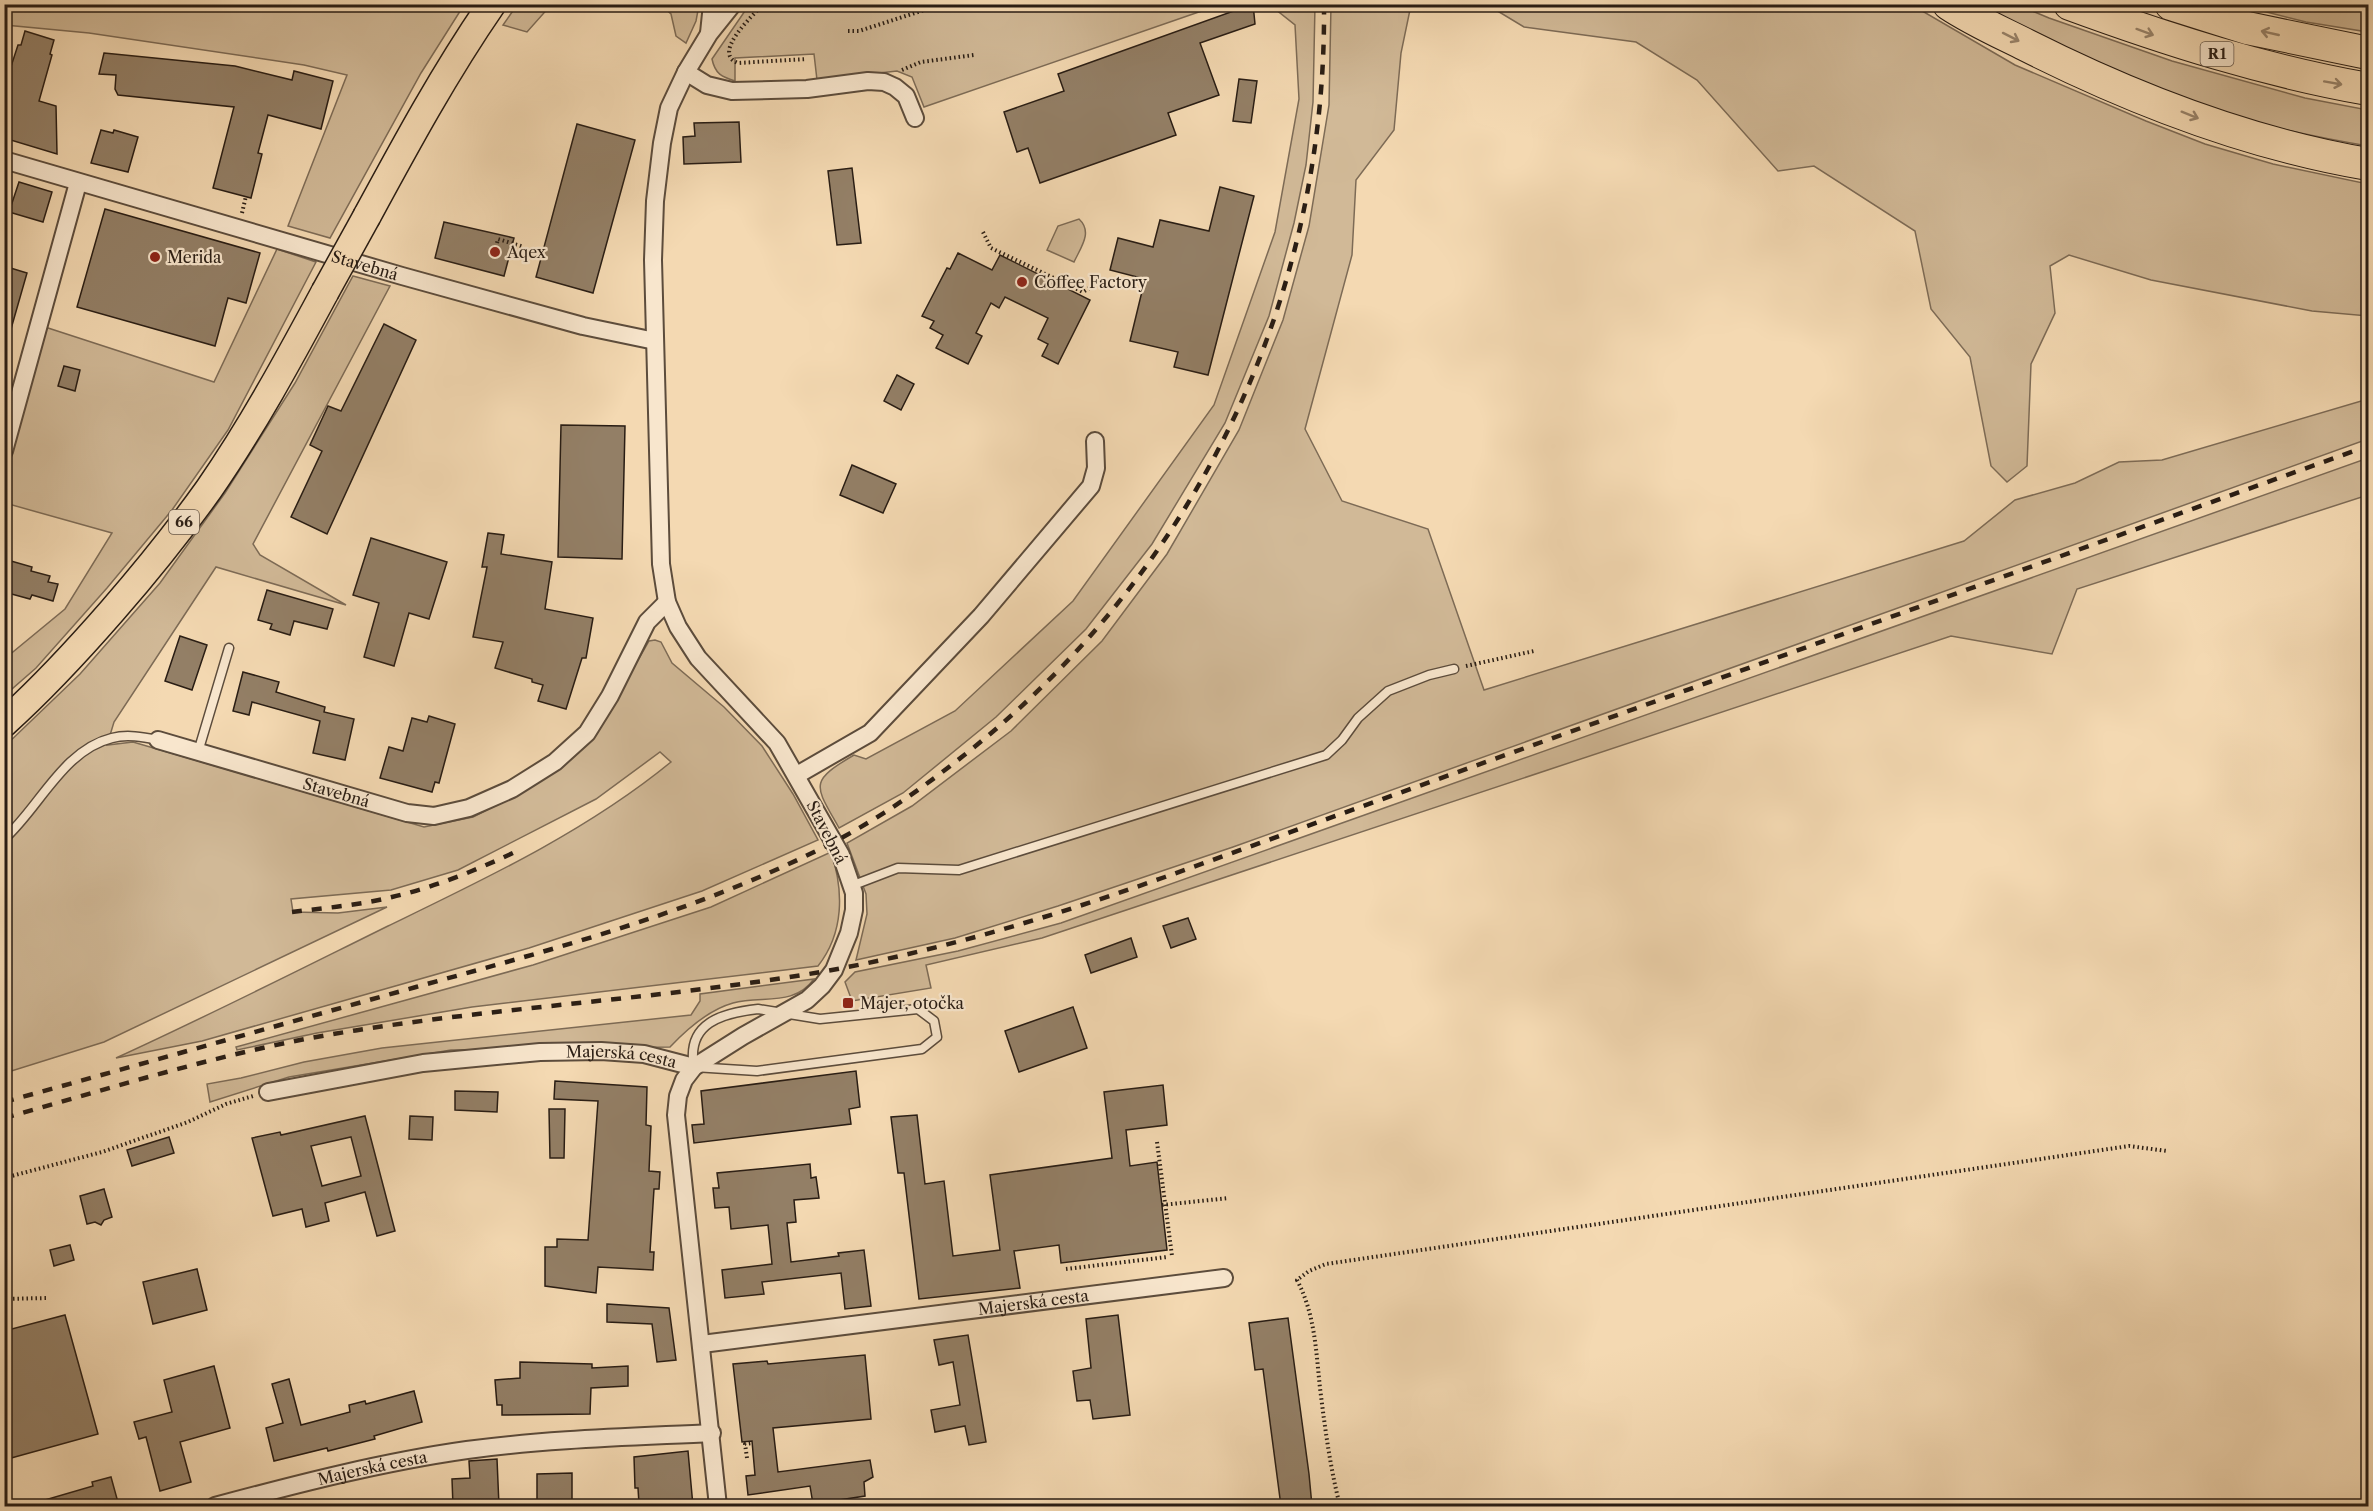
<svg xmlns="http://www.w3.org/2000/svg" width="2373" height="1511" font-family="'Libre Caslon Text',serif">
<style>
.green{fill:#d1b997;stroke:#7d6b56;stroke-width:1.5}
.building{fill:#937f66;stroke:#291d14;stroke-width:1.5;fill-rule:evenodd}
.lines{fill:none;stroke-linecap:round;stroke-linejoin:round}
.lane-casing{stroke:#5c4c3c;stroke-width:11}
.street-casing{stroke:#5c4c3c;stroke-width:20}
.primary-casing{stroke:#291d14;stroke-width:30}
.highway-casing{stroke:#291d14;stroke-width:34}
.path{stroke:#291d14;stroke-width:4;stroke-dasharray:1.5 3;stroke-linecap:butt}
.lane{stroke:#f8e6cd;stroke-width:8}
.street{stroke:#f8e6cd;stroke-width:16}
.primary{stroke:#f4d9b2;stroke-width:27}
.highway{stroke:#f4d9b2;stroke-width:32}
.rail{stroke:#291d14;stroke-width:4.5;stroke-dasharray:10 10;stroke-linecap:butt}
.primary-bridge-casing{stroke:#291d14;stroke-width:30;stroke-linecap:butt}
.primary-bridge{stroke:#f4d9b2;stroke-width:27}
.oneway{stroke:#99846b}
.poi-dot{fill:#8f2418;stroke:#f8e6cd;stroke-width:2}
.labels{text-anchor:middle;stroke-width:4.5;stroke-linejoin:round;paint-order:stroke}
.shield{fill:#f8e6cd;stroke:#67594c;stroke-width:1.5}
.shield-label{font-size:15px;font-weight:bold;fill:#291d14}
.poi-label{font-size:16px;fill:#291d14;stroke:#f8e6cd;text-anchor:start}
.street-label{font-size:16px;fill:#291d14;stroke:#f8e6cd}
</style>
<rect width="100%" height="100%" fill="#f4d9b2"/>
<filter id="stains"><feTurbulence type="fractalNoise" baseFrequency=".00333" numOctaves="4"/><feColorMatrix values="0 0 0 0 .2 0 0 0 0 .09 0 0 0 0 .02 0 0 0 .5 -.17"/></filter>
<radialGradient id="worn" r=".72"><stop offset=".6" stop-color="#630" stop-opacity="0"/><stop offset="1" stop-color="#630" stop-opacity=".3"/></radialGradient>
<!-- green -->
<g class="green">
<path d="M4,5L5,4L464,5L421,73L330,238L288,226L347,75L304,65L89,33L5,25Z"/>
<path d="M517,5V4L551,5L527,32L503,25Z"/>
<path d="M661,5H699L696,21L686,43L676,36L671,14Z"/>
<path d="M749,5H1219L924,107L912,77L897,71L817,80L814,54L735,58V81C722,77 715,74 712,59Z"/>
<path d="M1270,5H1315L1313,102L1306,165L1294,223L1269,316L1225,423L1152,544L1086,629L996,717L903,793L839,828C815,785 808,782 854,755L866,759L955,711L1073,601L1214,405L1275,232L1299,99L1295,25Z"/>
<path d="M1331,5H1411L1401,53L1394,130L1356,180L1352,255L1305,429L1342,501L1428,529L1484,690L1964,541L2015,500L2075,483L2119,462L2162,460L2368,399V439L1233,847L1058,906L955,938L856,960L867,914L866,894L847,843L912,806L1011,731L1102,641L1167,554L1239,430L1283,320L1309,226L1329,105Z"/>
<path d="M1433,5H1912L2015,65L2146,121L2205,144L2273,164L2368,184V316L2312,311L2151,280L2069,255L2050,266L2055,313L2031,364L2027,466L2007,482L1991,466L1970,357L1931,309L1915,231L1814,166L1778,171L1697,80L1636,42L1524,27L1491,7Z"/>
<path d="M1972,5H2018L2049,18L2172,61L2305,98L2368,110V146C2290,133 2212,114 2138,84C2082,61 2027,31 1972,5Z"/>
<path d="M2239,5H2368V32L2306,22Z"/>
<path d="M1079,219C1093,232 1081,247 1074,262L1047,250L1058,226Z"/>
<path d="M277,249L316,262L228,430L172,510L107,588L36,668L5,695V656H8L65,609L112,533L5,503V475L45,327L214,382Z"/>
<path d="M353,276L390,286L253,544L260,555L346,605L216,567L114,722L107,745L133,742L424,827L473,817L511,798L617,697L649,641L655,640L661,642L672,663L724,707L762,746L793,794L818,840L702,891L529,948L202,1041L116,1058C208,1016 297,971 388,926C485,879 587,831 671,762L660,752L596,799L458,870L391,890L291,899L293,912L338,913L387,907L104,1042L5,1073V746L80,674L160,583L225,493L295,383Z"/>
<path d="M2368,458V495L2077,589L2052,654L1951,636L1042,938L926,965L931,988L852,1001L845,982L855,972L958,951L1061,923Z"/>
<path d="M831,852C844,891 844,933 818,966L472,1007L317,1033L237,1050L236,1047L533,965L711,907Z"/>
<path d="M814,979C794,1007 762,995 733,1003C708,1010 687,1029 670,1047L451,1050L289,1077L210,1102L207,1084L241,1078L304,1062L382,1048L691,1015L700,1001V994Z"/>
</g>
<!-- building -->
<g class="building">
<path d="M1253,4L1255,24L1200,43L1219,95L1168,113L1176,135L1040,183L1028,148L1017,152L1004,112L1064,91L1058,74Z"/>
<path d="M25,31L54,40L50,54L52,55L39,101L56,106L57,154L4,138V88L18,45H21Z"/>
<path d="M104,53L235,66L292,80L294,71L333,81L321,129L268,115L258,153L262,154L251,198L213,188L234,107L118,95L115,89L116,75L99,74Z"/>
<path d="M1239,79L1257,81L1251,123L1233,121Z"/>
<path d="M739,122L741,162L684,164L683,137L695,136L694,123Z"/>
<path d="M577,124L635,140L593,293L536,277Z"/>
<path d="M101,130L113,133L114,130L138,137L128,172L91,163Z"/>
<path d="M852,168L861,243L837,245L828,171Z"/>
<path d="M19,182L52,192L43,222L9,212Z"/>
<path d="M1220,187L1254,196L1208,375L1174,367L1178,352L1130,341L1145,279L1110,270L1118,238L1153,247L1160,220L1209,231Z"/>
<path d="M105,209L260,253L246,303L228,298L215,346L77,307Z"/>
<path d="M444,222L514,238L504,276L435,258Z"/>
<path d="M958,253L992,270L1000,255L1090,300L1058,364L1042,356L1048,344L1038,339L1048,318L1005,297L999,308L991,303L976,333L982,336L968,364L936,348L943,335L930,328L934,321L922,316L947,268L950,269Z"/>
<path d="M4,266L27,273L9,336H4Z"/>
<path d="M384,324L416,340L327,534L291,517L322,451L310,445L328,406L341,411Z"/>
<path d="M64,366L80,370L75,391L58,386Z"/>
<path d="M897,375L914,384L901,410L884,401Z"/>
<path d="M561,425L625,426L622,559L558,557Z"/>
<path d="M852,465L896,484L883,513L840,495Z"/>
<path d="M488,533L504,535L501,554L552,562L545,609L593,618L586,658H582L566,709L538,701L543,685L532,682V679L495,668L503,642L473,637L487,567H482Z"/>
<path d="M371,538L447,562L429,619L409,613L394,666L364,657L379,603L353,595Z"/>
<path d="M4,559L32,567L31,571L50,576L48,582L58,584L53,601L32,595L30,599L4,592Z"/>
<path d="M267,590L333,609L327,629L294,621L290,635L270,629L272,624L258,620Z"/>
<path d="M180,636L207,645L192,690L165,681Z"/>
<path d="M243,672L279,682L276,692L325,707L324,712L354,719L345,760L313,753L320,721L252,702L249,715L233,711Z"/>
<path d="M429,716L455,724L439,783L435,782L432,792L380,778L389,747L403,751L412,718L427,722Z"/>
<path d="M1188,918L1196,939L1171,948L1163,926Z"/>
<path d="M1131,938L1137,957L1091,973L1085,955Z"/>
<path d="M1073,1007L1087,1048L1019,1072L1005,1031Z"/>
<path d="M856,1071L860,1107L849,1109L851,1124L694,1143L692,1125L704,1124L701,1091Z"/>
<path d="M555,1081L647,1087L646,1125L651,1126L649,1171L660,1172L659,1189H654L650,1252H654L653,1270L598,1267L596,1293L545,1286V1247H557V1239L588,1240L598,1101L554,1099Z"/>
<path d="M1163,1085L1167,1125L1126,1130L1130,1166L1157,1162L1167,1250L1061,1263L1059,1245L1014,1251L1020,1288L919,1299L904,1173H898L891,1117L917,1115L925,1184L944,1181L953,1256L1000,1250L990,1175L1112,1158L1104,1092Z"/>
<path d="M455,1091L498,1092L497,1112L455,1110Z"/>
<path d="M549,1109H565L564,1158H550Z"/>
<path d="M365,1116L395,1231L377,1236L365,1192L325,1203L329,1221L306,1227L302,1209L273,1216L252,1138L280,1132L281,1135ZM351,1137L361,1176L322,1186L311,1146Z"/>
<path d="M410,1116L433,1117L432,1140L409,1139Z"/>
<path d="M169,1137L174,1153L132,1166L127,1150Z"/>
<path d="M810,1164L811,1178L816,1177L819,1198L794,1200L796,1222L787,1223L791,1262L839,1256L838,1253L864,1250L871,1306L845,1309L841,1273L762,1282L764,1294L725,1298L722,1270L772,1264L768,1225L731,1229L729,1207L715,1208L713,1188H719L717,1173Z"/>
<path d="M104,1189L112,1217L104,1220L101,1225L95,1222L87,1224L80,1196Z"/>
<path d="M70,1245L74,1260L54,1266L50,1250Z"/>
<path d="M197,1269L207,1310L153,1324L143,1282Z"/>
<path d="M607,1304L669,1308L676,1360L657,1362L652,1324L607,1322Z"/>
<path d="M65,1315L98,1434L4,1460V1331Z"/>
<path d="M1118,1315L1130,1415L1093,1419L1090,1400L1077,1401L1073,1371L1091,1368L1086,1319Z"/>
<path d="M1288,1318L1309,1474L1312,1506H1281L1263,1369L1255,1370L1249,1323Z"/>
<path d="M968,1335L986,1442L969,1445L965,1426L935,1432L931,1410L960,1405L953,1362L939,1365L934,1340Z"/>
<path d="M865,1355L871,1419L773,1428L778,1472L870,1460L873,1477L864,1482L865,1496L813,1504L810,1486L748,1495L746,1476L755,1475L752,1441L742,1442L733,1364L767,1361L768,1364Z"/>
<path d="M520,1362L592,1364V1368L628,1366V1386L591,1388L590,1414L502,1415V1405H497L495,1380L520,1378Z"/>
<path d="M214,1366L230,1428L180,1442L191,1482L160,1491L146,1437L139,1439L134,1422L172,1412L164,1380Z"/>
<path d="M289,1379L301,1425L350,1412L349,1405L365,1401L366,1404L414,1391L422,1422L374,1436L375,1439L328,1451L327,1448L274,1461L266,1428L283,1423L272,1384Z"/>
<path d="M688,1451L693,1506H663V1502L639,1504L638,1488H635L634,1457Z"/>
<path d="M497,1459L499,1506H453L452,1479L470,1478L469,1461Z"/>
<path d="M572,1473V1506H537V1474Z"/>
<path d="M111,1477L119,1506H39L38,1502L93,1486L92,1482Z"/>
</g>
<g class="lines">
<!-- lane casing -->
<g class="lane-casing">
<g id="lane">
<path d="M198,752L229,648"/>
<path d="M4,839C39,808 63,750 112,738C127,734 143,737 158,740"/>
<path d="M851,886L898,868L959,870L1326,755L1342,740L1358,718L1388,691L1429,675L1454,669"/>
<path d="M758,1009L820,1019L918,1009L934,1021L937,1037L922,1049L757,1071L694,1067C686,1023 722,1013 758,1009Z"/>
</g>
</g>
<!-- street casing -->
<g class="street-casing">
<g id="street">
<path d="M709,33L712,4"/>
<path d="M686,72L707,85L732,91L807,89L868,81L884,82L895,87L906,96L915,118"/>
<path id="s1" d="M4,160L402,276L583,326L655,341"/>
<path d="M4,451L78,183"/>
<path id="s2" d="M158,740L407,813L434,816L469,808L512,789L555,762L587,733L610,696L647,622L667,602"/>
<path d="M797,775L870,733L981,616L1091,486L1096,468L1095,441"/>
<path id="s3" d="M268,1092L423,1063L540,1052L601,1051L644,1054L694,1067"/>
<path id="s4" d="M702,1344L1224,1278"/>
<path id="s5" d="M215,1506C297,1484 382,1462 467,1450C548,1439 631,1437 712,1433"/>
<path d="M718,1506L676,1115L678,1096L684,1080L694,1067L743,1036L807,1000L822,986L834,970L849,933L854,910V893L841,855L777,743L698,658L678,627L667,602L661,564L653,260L655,201L662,143L669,108L686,72L709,34L733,4"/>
</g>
</g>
<!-- primary casing -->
<g class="primary-casing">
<g id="primary">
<path d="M367,216C406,144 445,72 492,4"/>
<path d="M4,723C43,688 78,650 112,611C146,572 179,531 209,489C252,427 289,359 325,292"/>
</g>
</g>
<!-- highway casing -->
<g class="highway-casing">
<g id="highway">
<path d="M1949,4C1973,20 2000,32 2026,45C2133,99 2250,144 2368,164"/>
<path d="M2070,4C2168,40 2266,71 2368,89"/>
<path d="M2171,4L2247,28L2368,53"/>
</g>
</g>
<!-- path -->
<g class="path">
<path d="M763,4C753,16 711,53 738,63L807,59"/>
<path d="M848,31H859L943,4"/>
<path d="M902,70L921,62L974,55"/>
<path d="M242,213L246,196"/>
<path d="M983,232L991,248L1083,292L1096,284"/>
<path d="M497,243L498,239L524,247"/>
<path d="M1466,666L1534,651"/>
<path d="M1157,1142L1172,1256"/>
<path d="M4,1178L102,1152L188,1122L226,1104L253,1096"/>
<path d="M1162,1205L1229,1198"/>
<path d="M1066,1269L1167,1257"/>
<path d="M4,1299L47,1298"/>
<path d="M747,1458L745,1444L752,1443"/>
<path d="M1340,1506C1330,1467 1325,1428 1320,1388C1316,1351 1315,1314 1297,1280L1309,1271L1326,1264L2129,1146L2167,1151"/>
</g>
<!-- lane -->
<use href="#lane" class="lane"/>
<!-- street -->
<use href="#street" class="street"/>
<!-- primary -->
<use href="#primary" class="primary"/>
<!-- highway -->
<use href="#highway" class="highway"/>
<!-- rail -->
<g class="rail">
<path d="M292,912C325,908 360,905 392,897C435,887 474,871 513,853"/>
<path d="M4,1102C142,1064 279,1025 416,987C554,949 692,913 820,849C871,824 919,791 963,756C1195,574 1327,300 1324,4"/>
<path d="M4,1118C104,1090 203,1059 305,1039C479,1007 657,1001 832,970C946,949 1057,915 1165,877L2368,446"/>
</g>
<!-- primary-bridge casing -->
<g class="primary-bridge-casing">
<path id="primary-bridge" d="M325,292L367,216"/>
</g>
<!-- primary-bridge -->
<use href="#primary-bridge" class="primary-bridge"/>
</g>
<!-- one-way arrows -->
<defs><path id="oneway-shaft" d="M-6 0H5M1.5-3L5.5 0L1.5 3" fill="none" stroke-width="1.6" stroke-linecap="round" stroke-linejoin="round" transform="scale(1.5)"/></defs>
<g class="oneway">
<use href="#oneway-shaft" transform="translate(2145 32) rotate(20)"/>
<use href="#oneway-shaft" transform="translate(2270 33) rotate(-167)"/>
<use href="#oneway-shaft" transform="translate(2011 37) rotate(27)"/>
<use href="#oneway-shaft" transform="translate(2333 83) rotate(10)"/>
<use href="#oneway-shaft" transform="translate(2190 115) rotate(22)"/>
</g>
<!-- markers -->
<g class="poi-dot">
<circle cx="495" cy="252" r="6"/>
<circle cx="155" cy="257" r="6"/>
<circle cx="1022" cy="282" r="6"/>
<rect x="842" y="997" width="12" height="12" rx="3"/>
</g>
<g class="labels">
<!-- shield labels -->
<g class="shield">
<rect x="2200.5" y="42" width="33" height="24" rx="4.5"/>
<rect x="169" y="510" width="30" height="24" rx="4.5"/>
</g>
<g class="shield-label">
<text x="2217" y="59">R1</text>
<text x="184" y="527">66</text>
</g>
<!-- poi labels -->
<g class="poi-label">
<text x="507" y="258">Aqex</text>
<text x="167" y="263">Merida</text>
<text x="1034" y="288">Coffee Factory</text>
<text x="860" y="1009">Majer, otočka</text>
</g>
<!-- street labels -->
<g class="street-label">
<text dy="6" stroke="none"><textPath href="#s1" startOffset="376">Stavebná</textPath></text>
<text dy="6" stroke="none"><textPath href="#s2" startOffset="186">Stavebná</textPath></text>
<text transform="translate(827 832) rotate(63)" y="6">Stavebná</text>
<text dy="6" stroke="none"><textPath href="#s3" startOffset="357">Majerská cesta</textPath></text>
<text dy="6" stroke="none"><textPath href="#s4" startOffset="334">Majerská cesta</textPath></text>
<text dy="6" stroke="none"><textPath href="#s5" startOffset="162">Majerská cesta</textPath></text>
</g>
</g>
<!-- margin -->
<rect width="2373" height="1511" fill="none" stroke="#f4d9b2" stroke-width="24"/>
<rect x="6" y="6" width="2361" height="1499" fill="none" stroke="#291d14" stroke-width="3"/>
<rect x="12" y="12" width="2349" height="1487" fill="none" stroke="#291d14" stroke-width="1.5"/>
<rect width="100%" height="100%" filter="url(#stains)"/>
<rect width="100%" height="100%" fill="url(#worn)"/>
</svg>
